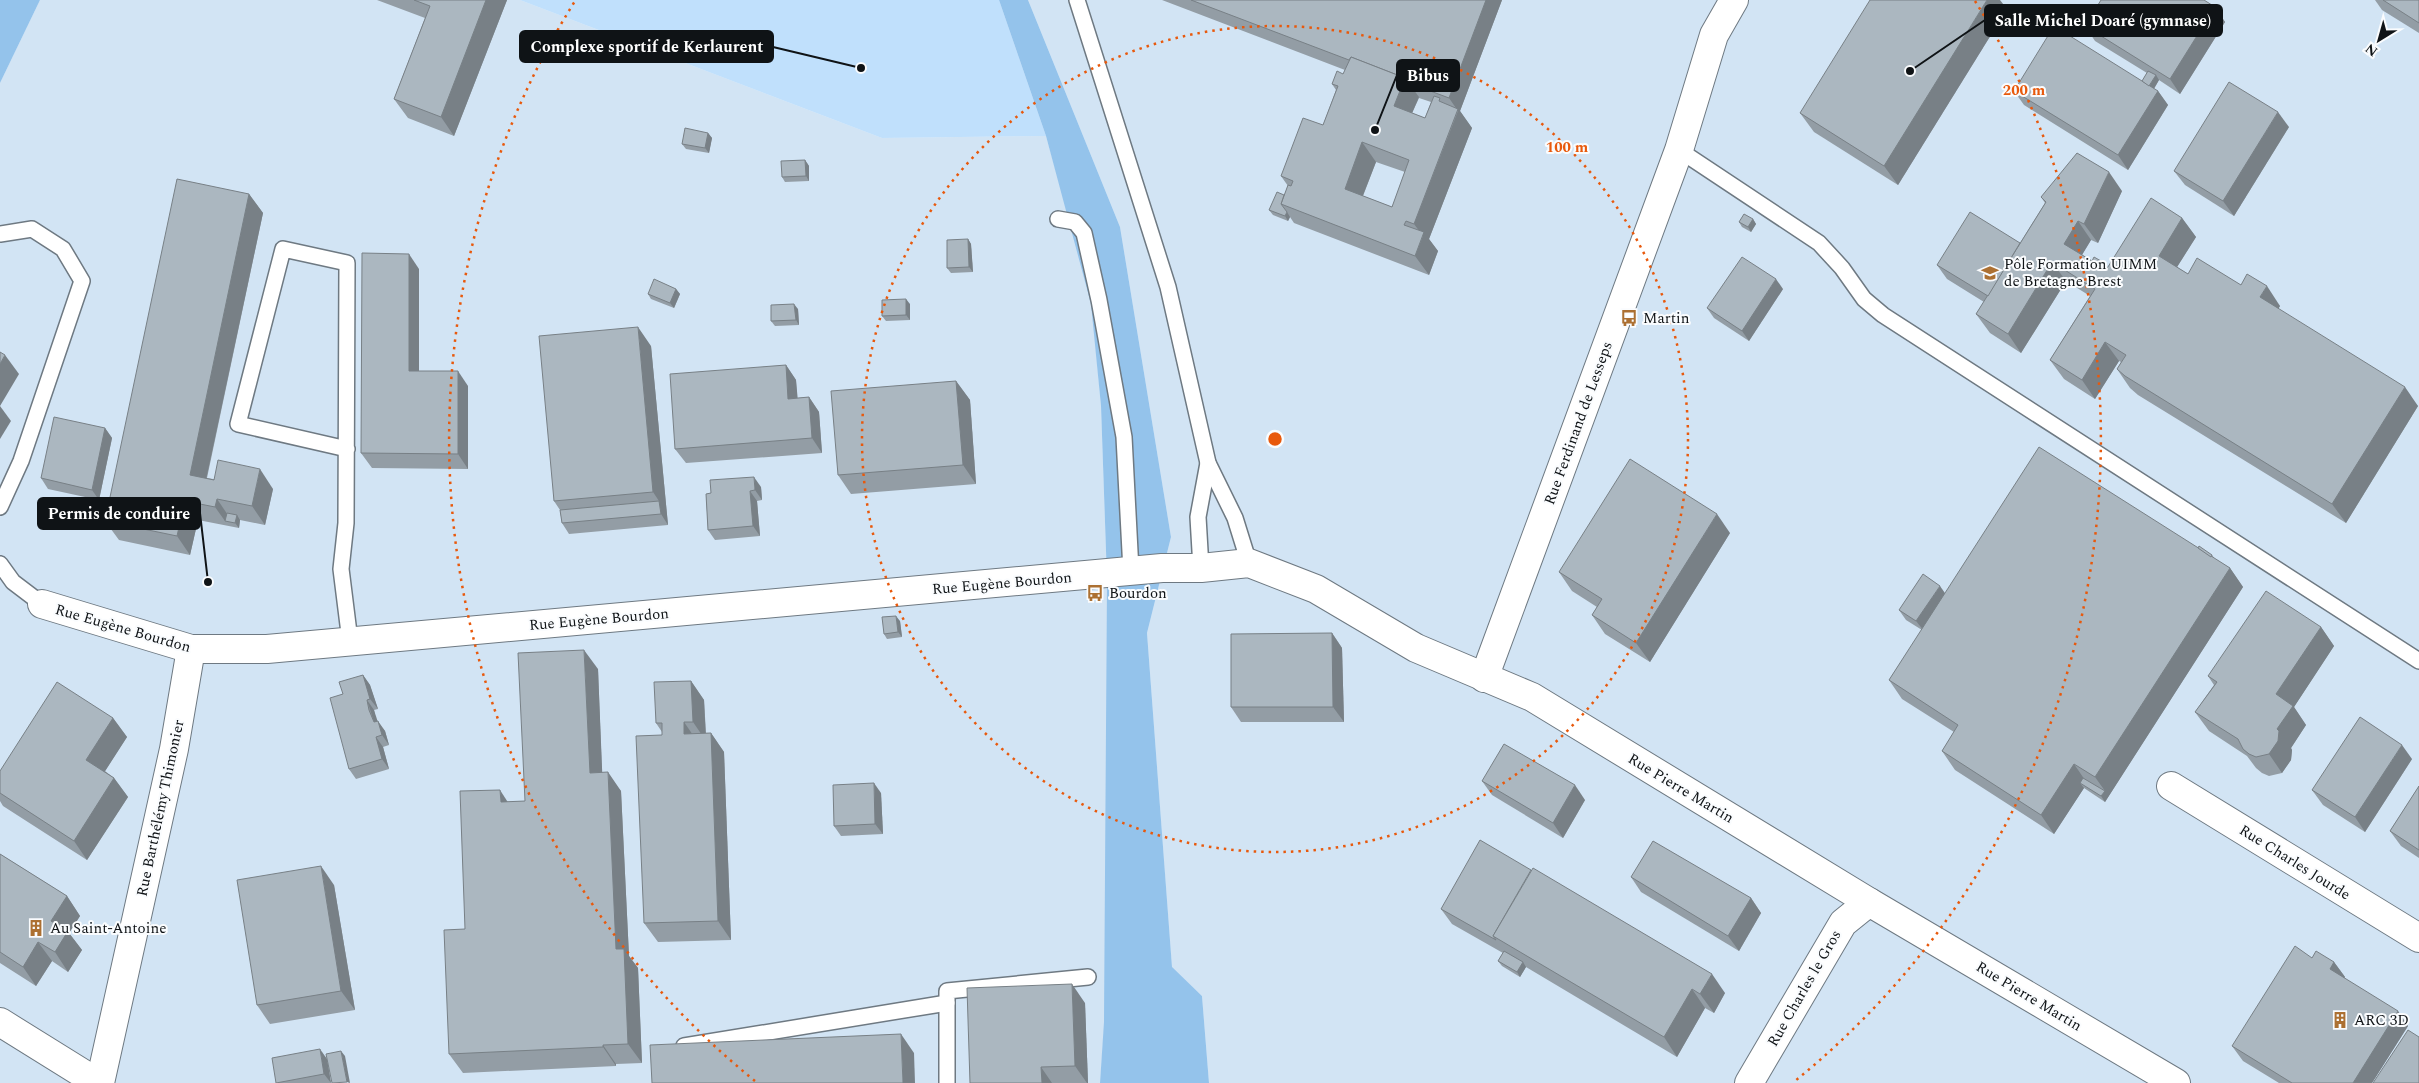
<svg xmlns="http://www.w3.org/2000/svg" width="2419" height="1083" font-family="Spectral,serif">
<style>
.built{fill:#d2e4f4}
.green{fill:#c0e0fc}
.forest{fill:#94c3eb}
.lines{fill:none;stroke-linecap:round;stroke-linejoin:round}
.service-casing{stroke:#6e7982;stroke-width:18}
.minor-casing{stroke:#6e7982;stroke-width:30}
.tertiary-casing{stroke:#6e7982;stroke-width:30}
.service{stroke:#fff;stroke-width:15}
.minor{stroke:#fff;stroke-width:28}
.tertiary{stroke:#fff;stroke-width:28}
.wall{fill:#939da5;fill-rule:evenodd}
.shaded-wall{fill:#788086}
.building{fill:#abb7c0;stroke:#788086;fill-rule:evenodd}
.ring{fill:none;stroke:#e8590c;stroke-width:2.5;stroke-dasharray:2.5 5}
.labels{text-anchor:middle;stroke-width:4;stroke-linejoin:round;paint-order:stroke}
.poi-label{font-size:15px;fill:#0f1316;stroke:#fafcfe;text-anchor:start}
.street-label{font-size:15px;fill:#0f1316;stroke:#fafcfe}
.centre{fill:#e8590c;stroke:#fafcfe;stroke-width:2.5}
.ring-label{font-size:15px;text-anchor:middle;font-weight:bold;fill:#e8590c;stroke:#fafcfe;stroke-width:4;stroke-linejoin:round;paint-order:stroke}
.leader{fill:none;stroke:#0f1316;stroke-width:2}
.callout-dot{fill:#0f1316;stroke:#fafcfe;stroke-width:2}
.callout{fill:#0f1316;stroke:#0f1316;stroke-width:2}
.callout-label{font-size:16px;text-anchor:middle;font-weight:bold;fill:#fff}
</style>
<rect width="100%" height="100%" fill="#e5f0fb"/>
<!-- built -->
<g class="built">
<path d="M40,0H520L882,138L1046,136L1091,297L1101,406L1107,580L1106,1003L1100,1083H0V83Z"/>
<path d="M1028,0H2419V1083H1209L1202,996L1172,968L1147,633L1171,537L1120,227Z"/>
</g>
<!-- green -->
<path class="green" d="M520,0H999L1046,136L882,138Z"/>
<!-- forest -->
<g class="forest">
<path d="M0,0H40L0,83Z"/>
<path d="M999,0H1028L1120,227L1171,537L1147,633L1172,967L1202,996L1209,1083H1100L1104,1022L1107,580L1101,406L1091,304L1046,136Z"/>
</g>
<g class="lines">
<!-- service casing -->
<g class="service-casing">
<g id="service">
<path d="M1077,0L1168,287L1208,463L1235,518L1249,563"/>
<path d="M1679,150L1819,243L1842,268L1864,299L1883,315L2419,661"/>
<path d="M1058,219L1075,222L1084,233L1099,300L1124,437L1131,571"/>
<path d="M0,234L32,229L63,249L82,281L21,461L0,507"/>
<path d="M347,449L238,424L283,249L347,263L346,523L341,569L350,641"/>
<path d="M0,564L13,582L42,604"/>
<path d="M1201,568L1198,517L1208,463"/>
<path d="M684,1046L947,1003"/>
<path d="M947,1083V991L1088,977"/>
</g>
</g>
<!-- minor casing -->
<g class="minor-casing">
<g id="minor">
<path d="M42,604L191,649H267L1162,568H1201L1249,563L1316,589L1416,648L1532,697L1869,902"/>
<path d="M1484,678L1679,150L1714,35L1734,0"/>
<path d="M2171,786L2419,938"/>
<path d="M0,1022L98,1083"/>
<path d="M100,1083L174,749L191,649"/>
</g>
</g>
<!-- tertiary casing -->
<g class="tertiary-casing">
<path id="tertiary" d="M1749,1083L1843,923L1869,902L2176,1083"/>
</g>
<!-- service -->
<use href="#service" class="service"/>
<!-- minor -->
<use href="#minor" class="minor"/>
<!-- tertiary -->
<use href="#tertiary" class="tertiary"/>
</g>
<!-- wall -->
<g class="wall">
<path d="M377,0H507L454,136L408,118L394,99L425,18Z"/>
<path d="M1162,0H1502L1460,111L1472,128L1429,239L1438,251L1429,275L1294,223L1290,217L1288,221L1273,215L1269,210L1284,195L1288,186L1281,176L1323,125L1336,90L1332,84L1343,74L1345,70ZM1419,98L1431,102L1425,118L1412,113ZM1376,162L1405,172L1392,207L1363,196Z"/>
<path d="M2375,0H2419V33L2382,10Z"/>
<path d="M2215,7L2225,22L2180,94L2159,80L2154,89L2158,91L2168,105L2128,170L2024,105L2014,91L2142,81L2147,73L2095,41L2085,26Z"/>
<path d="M2007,9L1898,185L1814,132L1800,113Z"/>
<path d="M2289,127L2234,216L2185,185L2174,171Z"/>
<path d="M708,133L712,138L709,153L686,149L682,144Z"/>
<path d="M805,160L809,166V181L785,182L782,177Z"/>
<path d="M2122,191L2098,243L2091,240L2082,255L2107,269L2182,218L2196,237L2177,267L2188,274L2241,285L2280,306L2278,309L2418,406L2346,523L2138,395L2130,388L2117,369L2121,362L2119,361L2095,399L2064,379L2050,360L2090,296L2066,281L2021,353L1990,333L1976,314L1984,302L1947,279L1937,265L2020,243L2045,203L2041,197Z"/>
<path d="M249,194L263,213L207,478L273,489L265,525L240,520L239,528L198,520L190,555L119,540L105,521Z"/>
<path d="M1753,219L1756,224L1751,232L1742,227L1739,222Z"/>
<path d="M968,239L971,244L973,272L951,273L947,268Z"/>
<path d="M419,269V371L468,386V469L372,468L361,453Z"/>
<path d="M676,289L680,294L674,308L651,299L648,294Z"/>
<path d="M1783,289L1749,341L1714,318L1707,308Z"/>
<path d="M910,304V320L886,321L882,316Z"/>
<path d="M798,309L799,325L775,326L771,321Z"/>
<path d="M651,346L668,525L569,534L562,523L560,510L554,501Z"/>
<path d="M786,365L796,380L797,398L809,397L819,412L822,453L686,463L675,449Z"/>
<path d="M956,381L970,400L976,484L851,494L838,475Z"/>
<path d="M105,428L112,438L99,500L48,489L41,478Z"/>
<path d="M761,487L762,500L757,501L760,536L715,540L708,530L706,494Z"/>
<path d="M1730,533L1650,662L1605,634L1592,615L1597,607L1572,591L1559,572Z"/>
<path d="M2198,548L2212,555L2215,559L2230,568L2243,587L2105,802L2084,788L2054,834L1955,770L1942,751L1954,732L1902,699L1889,680L1922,630L1906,620L1899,610L1945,593Z"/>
<path d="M900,621L902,637L887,639L884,634Z"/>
<path d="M2321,627L2334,646L2294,707L2306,725L2291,748L2292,750L2291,760L2282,773L2269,776L2262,773L2256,768L2247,756L2209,731L2195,712L2214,685L2208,676Z"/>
<path d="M1332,633L1342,648L1344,722H1241L1231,707Z"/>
<path d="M598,669L602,773L621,791L629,956L638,968L642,1063L616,1064V1066L463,1073L449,1054L465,929L508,802L525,801Z"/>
<path d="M363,675L370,685L378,709L374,710L376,720L385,731L389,745L383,747L389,769L356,779L349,769Z"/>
<path d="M691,681L704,700L706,733H711L724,752L731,940L658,942L644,923L662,735V732L656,723Z"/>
<path d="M113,718L127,737L105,771L114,778L128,797L87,860L3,806L0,801V771Z"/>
<path d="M2412,759L2365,832L2323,805L2312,790Z"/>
<path d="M1482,781L1585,800L1563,838L1492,795Z"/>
<path d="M2419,786V858L2401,846L2390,831Z"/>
<path d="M881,793L883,834L841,836L834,826Z"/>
<path d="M0,854L67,896L80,916L69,933L82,950L68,972L52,961L36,986L0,963Z"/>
<path d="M1631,877L1751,898L1761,913L1739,951L1641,892Z"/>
<path d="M334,885L355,1010L270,1024L257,1005Z"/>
<path d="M1441,909L1725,993L1714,1013L1705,1008L1677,1057L1526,967L1520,977L1502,966L1498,961L1503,953L1452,924Z"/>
<path d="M2312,958L2334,962L2345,977L2344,978L2408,1026L2372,1083H2279L2243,1061L2232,1046Z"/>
<path d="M1085,1003L1088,1083H970Z"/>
<path d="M327,1059L331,1083H276Z"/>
</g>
<!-- shaded-wall -->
<g class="shaded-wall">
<path d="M486,0H507L454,136L441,117Z"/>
<path d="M1486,0H1502L1460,111L1472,128L1429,239L1438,251L1429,275L1415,256L1423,236L1414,224L1458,111L1449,98Z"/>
<path d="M1987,0H2000L2007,9L1898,185L1884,166Z"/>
<path d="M2215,7L2225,22L2180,94L2170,79Z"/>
<path d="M2156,75L2159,80L2150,95L2147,90Z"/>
<path d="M1405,78L1419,97L1407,125L1394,106Z"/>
<path d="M2158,91L2168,105L2128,170L2118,155Z"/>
<path d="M2278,112L2289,127L2234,216L2223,201Z"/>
<path d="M708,133L712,138L709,153L705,148Z"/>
<path d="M1362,142L1376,162L1358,208L1345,189Z"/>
<path d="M805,160L809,166V181L806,176Z"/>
<path d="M2109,172L2122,191L2098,243L2084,224Z"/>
<path d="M249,194L263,213L203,494L190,475Z"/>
<path d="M1287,212L1290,217L1288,221L1285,216Z"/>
<path d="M2182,218L2196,237L2172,275L2159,256Z"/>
<path d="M1753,219L1756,224L1751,232L1748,227Z"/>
<path d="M2078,221L2091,240L2077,263L2064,244Z"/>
<path d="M968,239L971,244L973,272L969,267Z"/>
<path d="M409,254L419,269V386L409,371Z"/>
<path d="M2101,261L2115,280L2098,265Z"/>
<path d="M2052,262L2066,281L2021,353L2008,334Z"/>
<path d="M1776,279L1783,289L1749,341L1742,331Z"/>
<path d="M2267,286L2280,306L2273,317L2260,297Z"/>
<path d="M676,289L680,294L674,308L670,303Z"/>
<path d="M906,299L910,304V320L906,315Z"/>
<path d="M794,304L798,309L799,325L796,320Z"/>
<path d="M638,327L651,346L668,525L661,514L659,501L653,492Z"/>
<path d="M2105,342L2119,361L2095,399L2082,380Z"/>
<path d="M5,355L19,374L0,406V364Z"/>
<path d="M786,365L796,380L799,413L788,399Z"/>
<path d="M458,371L468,386V469L458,454Z"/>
<path d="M956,381L970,400L976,484L963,465Z"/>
<path d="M2405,387L2418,406L2346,523L2332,504Z"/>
<path d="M809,397L819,412L822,453L812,438Z"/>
<path d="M0,406L11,421L0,439Z"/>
<path d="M105,428L112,438L99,500L92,490Z"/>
<path d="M260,469L273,489L265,525L252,506Z"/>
<path d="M754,477L761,487L762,500L755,490Z"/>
<path d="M750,491L757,501L760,536L753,526Z"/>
<path d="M217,499L230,518L225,521L215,507Z"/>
<path d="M185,501L198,520L190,555L177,536Z"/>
<path d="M1717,514L1730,533L1650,662L1636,643Z"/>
<path d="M237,515L240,520L239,528L235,523Z"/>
<path d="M2230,568L2243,587L2105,802L2101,796L2105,791L2095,777Z"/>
<path d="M1940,586L1947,596L1924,631L1916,621Z"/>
<path d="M896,616L900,621L902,637L898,632Z"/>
<path d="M2321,627L2334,646L2294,707L2306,725L2291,748L2292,750L2291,760L2282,773L2269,754L2277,729L2276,694Z"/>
<path d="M1332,633L1342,648L1344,722L1333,707Z"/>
<path d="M584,650L598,669L603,792L590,773Z"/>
<path d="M363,675L370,685L378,709L370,699Z"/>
<path d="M691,681L704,700L706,741L693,722Z"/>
<path d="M367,700L374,710L381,732L374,722Z"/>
<path d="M113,718L127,737L100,779L86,760Z"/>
<path d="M378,721L385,731L389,745L382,735Z"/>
<path d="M684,722L697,741L684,734Z"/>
<path d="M711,733L724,752L731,940L718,921Z"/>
<path d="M376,737L383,747L389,769L382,759Z"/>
<path d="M2402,745L2412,759L2365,832L2355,817Z"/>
<path d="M2074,764L2087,783H2080L2084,788L2054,834L2041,815Z"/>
<path d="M608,772L621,791L629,956L638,968L642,1063L628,1044L616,949Z"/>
<path d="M114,778L128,797L87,860L74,841Z"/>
<path d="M874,783L881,793L883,834L875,824Z"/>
<path d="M1575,785L1585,800L1563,838L1553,823Z"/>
<path d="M500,790L513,810L501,802Z"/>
<path d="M321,866L334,885L355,1010L341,991Z"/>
<path d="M67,896L80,916L69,933L82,950L68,972L55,952L51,921Z"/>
<path d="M1751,898L1761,913L1739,951L1728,936Z"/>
<path d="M38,942L52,961L36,986L23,967Z"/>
<path d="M1523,962L1526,967L1520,977L1517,972Z"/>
<path d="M2334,962L2345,977L2341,984L2330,969Z"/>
<path d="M1712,974L1725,993L1714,1013L1700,994Z"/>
<path d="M1072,984L1085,1003L1088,1083H1087L1075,1066Z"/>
<path d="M1692,989L1705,1008L1677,1057L1664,1037Z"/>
<path d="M2398,1011L2408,1026L2372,1083H2353Z"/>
<path d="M901,1034L914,1053L915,1083H903Z"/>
<path d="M603,1045L616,1064V1066L603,1047Z"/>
<path d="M320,1049L327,1059L331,1083L324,1074Z"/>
<path d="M341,1051L345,1056L350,1083L347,1082Z"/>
<path d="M1041,1067L1052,1083H1042Z"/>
</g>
<!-- building -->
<g class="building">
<path d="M414,0H486L441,117L394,99L430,6Z"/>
<path d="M1191,0H1486L1449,98L1409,83L1405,78L1351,57L1349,60Z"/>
<path d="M1870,0H1987L1884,166L1800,113Z"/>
<path d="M2101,0H2204L2215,7L2170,79L2085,26Z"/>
<path d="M2383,0H2419V23Z"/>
<path d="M2054,26L2158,91L2118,155L2014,91Z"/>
<path d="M1351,57L1405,78L1394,106L1425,118L1434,96L1440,98L1439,101L1458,109L1414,224L1406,221L1404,225L1424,232L1415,256L1281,204L1288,185L1291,186L1293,181L1281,176L1303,118L1323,125L1338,86L1332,84L1337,71L1343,74ZM1362,142L1409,160L1392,207L1345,189Z"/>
<path d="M2148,71L2156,75L2149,86L2142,81Z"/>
<path d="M2229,82L2278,112L2223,201L2174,171Z"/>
<path d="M685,128L708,133L705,148L682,144Z"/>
<path d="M2077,153L2109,172L2084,224L2078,221L2064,244L2092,261L2094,257L2101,261L2098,265L2106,270L2151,198L2182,218L2159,256L2188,274L2197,258L2241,285L2247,274L2267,286L2260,297L2405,387L2332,504L2125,376L2117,369L2126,355L2105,342L2082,380L2050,360L2095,289L2052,262L2008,334L1976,314L2046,202L2041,197Z"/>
<path d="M805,160L806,176L782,177L781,161Z"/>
<path d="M177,179L249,194L190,475L214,480L218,460L260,469L252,506L217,499L215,507L185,501L177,536L105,521Z"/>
<path d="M1277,192L1284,195L1281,204L1287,212L1285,216L1269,210Z"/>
<path d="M1970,212L2020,243L1988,296L1937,265Z"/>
<path d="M1744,214L1753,219L1748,227L1739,222Z"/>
<path d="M968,239L969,267L947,268V240Z"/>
<path d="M362,253L409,254V371H458V454L361,453Z"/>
<path d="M1742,257L1776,279L1742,331L1707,308Z"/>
<path d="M654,279L676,289L670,303L648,294Z"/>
<path d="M906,299V315L882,316V300Z"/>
<path d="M794,304L796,320L771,321V305Z"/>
<path d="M638,327L653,492L554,501L539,336Z"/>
<path d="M0,352L5,355L0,364Z"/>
<path d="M786,365L788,399L809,397L812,438L675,449L670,374Z"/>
<path d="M956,381L963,465L838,475L831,391Z"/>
<path d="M54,417L105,428L92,490L41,478Z"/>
<path d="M2039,447L2230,568L2095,777L2074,764L2041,815L1942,751L1958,725L1889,680Z"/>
<path d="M1630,459L1717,514L1636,643L1592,615L1602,599L1559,572Z"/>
<path d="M754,477L755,490L750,491L753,526L708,530L706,494L711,493L710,480Z"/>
<path d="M659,501L661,514L562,523L560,510Z"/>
<path d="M227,513L237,515L235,523L225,521Z"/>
<path d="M2199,546L2212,555L2211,557L2198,548Z"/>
<path d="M1923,574L1940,586L1916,621L1899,610Z"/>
<path d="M2266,591L2321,627L2276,694L2293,706L2277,729L2279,731L2278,741L2269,754L2256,757L2249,754L2243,749L2238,739L2195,712L2217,682L2208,676Z"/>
<path d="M896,616L898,632L884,634L882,617Z"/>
<path d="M1332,633L1333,707H1231V634Z"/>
<path d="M584,650L590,773L608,772L616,949H624L628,1044L603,1045V1047L449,1054L444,930L465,929L460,791L500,790L501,802L525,801L518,653Z"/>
<path d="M363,675L370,699L367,700L369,710L374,722L378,721L382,735L376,737L382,759L349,769L330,698L343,694L339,682Z"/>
<path d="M691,681L693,722H684V734L711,733L718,921L644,923L636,736L662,735V723H656L654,682Z"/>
<path d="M57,682L113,718L86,760L114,778L74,841L0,793V771Z"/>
<path d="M2360,717L2402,745L2355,817L2312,790Z"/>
<path d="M1504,744L1575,785L1553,823L1482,781Z"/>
<path d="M2083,778L2105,791L2101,796L2080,783Z"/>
<path d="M874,783L875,824L834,826L833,785Z"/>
<path d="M2419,786V850L2390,831Z"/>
<path d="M1480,840L1531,870L1493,936L1496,940L1441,909Z"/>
<path d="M1653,841L1751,898L1728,936L1631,877Z"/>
<path d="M0,854L67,896L51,921L68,931L55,952L38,942L23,967L0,952Z"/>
<path d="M321,866L341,991L257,1005L237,880Z"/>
<path d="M1533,868L1712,974L1700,994L1692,989L1664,1037L1493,936Z"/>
<path d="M2295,946L2312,958L2316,951L2334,962L2330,969L2398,1011L2353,1083H2292L2232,1046Z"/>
<path d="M1504,951L1523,962L1517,972L1498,961Z"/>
<path d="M1072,984L1075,1066L1041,1067L1042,1083H970L967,988Z"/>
<path d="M2408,1030L2419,1037V1083H2373Z"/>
<path d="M901,1034L903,1083H652L650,1045Z"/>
<path d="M320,1049L324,1074L276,1083L272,1058Z"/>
<path d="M341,1051L347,1082L332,1083L326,1054Z"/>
</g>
<!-- distance rings -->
<g class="ring">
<circle cx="1275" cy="439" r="413"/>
<path d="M755 1081A826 826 0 0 1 575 1M1975 1A826 826 0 0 1 1795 1081"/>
</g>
<!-- icons -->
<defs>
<g id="school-bare" transform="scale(1.35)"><path d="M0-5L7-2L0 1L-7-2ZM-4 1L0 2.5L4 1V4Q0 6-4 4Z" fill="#ac7032" stroke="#fafcfe" stroke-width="2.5" paint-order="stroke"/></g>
<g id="bus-bare" transform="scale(1.35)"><path d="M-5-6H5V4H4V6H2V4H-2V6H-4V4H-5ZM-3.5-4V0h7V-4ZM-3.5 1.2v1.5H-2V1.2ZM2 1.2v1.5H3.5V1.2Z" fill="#ac7032" stroke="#fafcfe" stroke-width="2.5" paint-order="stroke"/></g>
<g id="building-bare" transform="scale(1.35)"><path d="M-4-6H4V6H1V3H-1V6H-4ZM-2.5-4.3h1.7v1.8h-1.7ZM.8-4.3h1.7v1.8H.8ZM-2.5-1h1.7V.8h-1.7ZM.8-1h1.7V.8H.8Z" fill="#ac7032" stroke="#fafcfe" stroke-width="2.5" paint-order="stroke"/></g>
</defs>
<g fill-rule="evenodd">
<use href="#school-bare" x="1990" y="273"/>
<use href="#bus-bare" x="1629" y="318"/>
<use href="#bus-bare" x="1095" y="593"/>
<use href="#building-bare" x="36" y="928"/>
<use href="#building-bare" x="2340" y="1020"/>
</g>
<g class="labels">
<!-- poi labels -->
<g class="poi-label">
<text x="2004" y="269">Pôle Formation UIMM<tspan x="2004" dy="17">de Bretagne Brest</tspan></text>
<text x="1643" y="323">Martin</text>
<text x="1109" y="598">Bourdon</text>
<text x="50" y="933">Au Saint-Antoine</text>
<text x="2354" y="1025">ARC 3D</text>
</g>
<!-- street labels -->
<g class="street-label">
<text transform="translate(1578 423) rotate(-70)" y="5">Rue Ferdinand de Lesseps</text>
<text transform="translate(1002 583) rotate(-5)" y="5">Rue Eugène Bourdon</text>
<text transform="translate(599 619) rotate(-5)" y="5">Rue Eugène Bourdon</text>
<text transform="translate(123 628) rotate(16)" y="5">Rue Eugène Bourdon</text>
<text transform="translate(1681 788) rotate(31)" y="5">Rue Pierre Martin</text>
<text transform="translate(160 808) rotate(-78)" y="5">Rue Barthélémy Thimonier</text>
<text transform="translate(2295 862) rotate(32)" y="5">Rue Charles Jourde</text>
<text transform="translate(1804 988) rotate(-60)" y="5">Rue Charles le Gros</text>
<text transform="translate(2029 996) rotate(31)" y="5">Rue Pierre Martin</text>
</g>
</g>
<circle cx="1275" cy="439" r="8" class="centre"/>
<g class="ring-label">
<text x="2024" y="95">200 m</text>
<text x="1567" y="152">100 m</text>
</g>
<!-- callouts -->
<path class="leader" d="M1910 71L1985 20M861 68L773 47M1375 130L1397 75M208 582L200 513"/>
<g class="callout-dot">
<circle cx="1910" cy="71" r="5"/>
<circle cx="861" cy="68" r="5"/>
<circle cx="1375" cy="130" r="5"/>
<circle cx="208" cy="582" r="5"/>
</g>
<g class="callout">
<rect x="1985" y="5" width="237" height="31" rx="5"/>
<rect x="520" y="31" width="253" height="31" rx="5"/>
<rect x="1397" y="60" width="62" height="31" rx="5"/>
<rect x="38" y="498" width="162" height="31" rx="5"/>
</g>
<g class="callout-label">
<text x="2103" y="26">Salle Michel Doaré (gymnase)</text>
<text x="647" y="52">Complexe sportif de Kerlaurent</text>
<text x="1428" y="81">Bibus</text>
<text x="119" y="519">Permis de conduire</text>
</g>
<!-- north arrow -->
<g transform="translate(2379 40) rotate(217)" stroke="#fafcfe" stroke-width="4" paint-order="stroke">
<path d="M0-4L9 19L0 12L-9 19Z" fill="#0f1316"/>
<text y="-8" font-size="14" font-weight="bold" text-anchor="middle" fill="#0f1316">N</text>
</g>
</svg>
